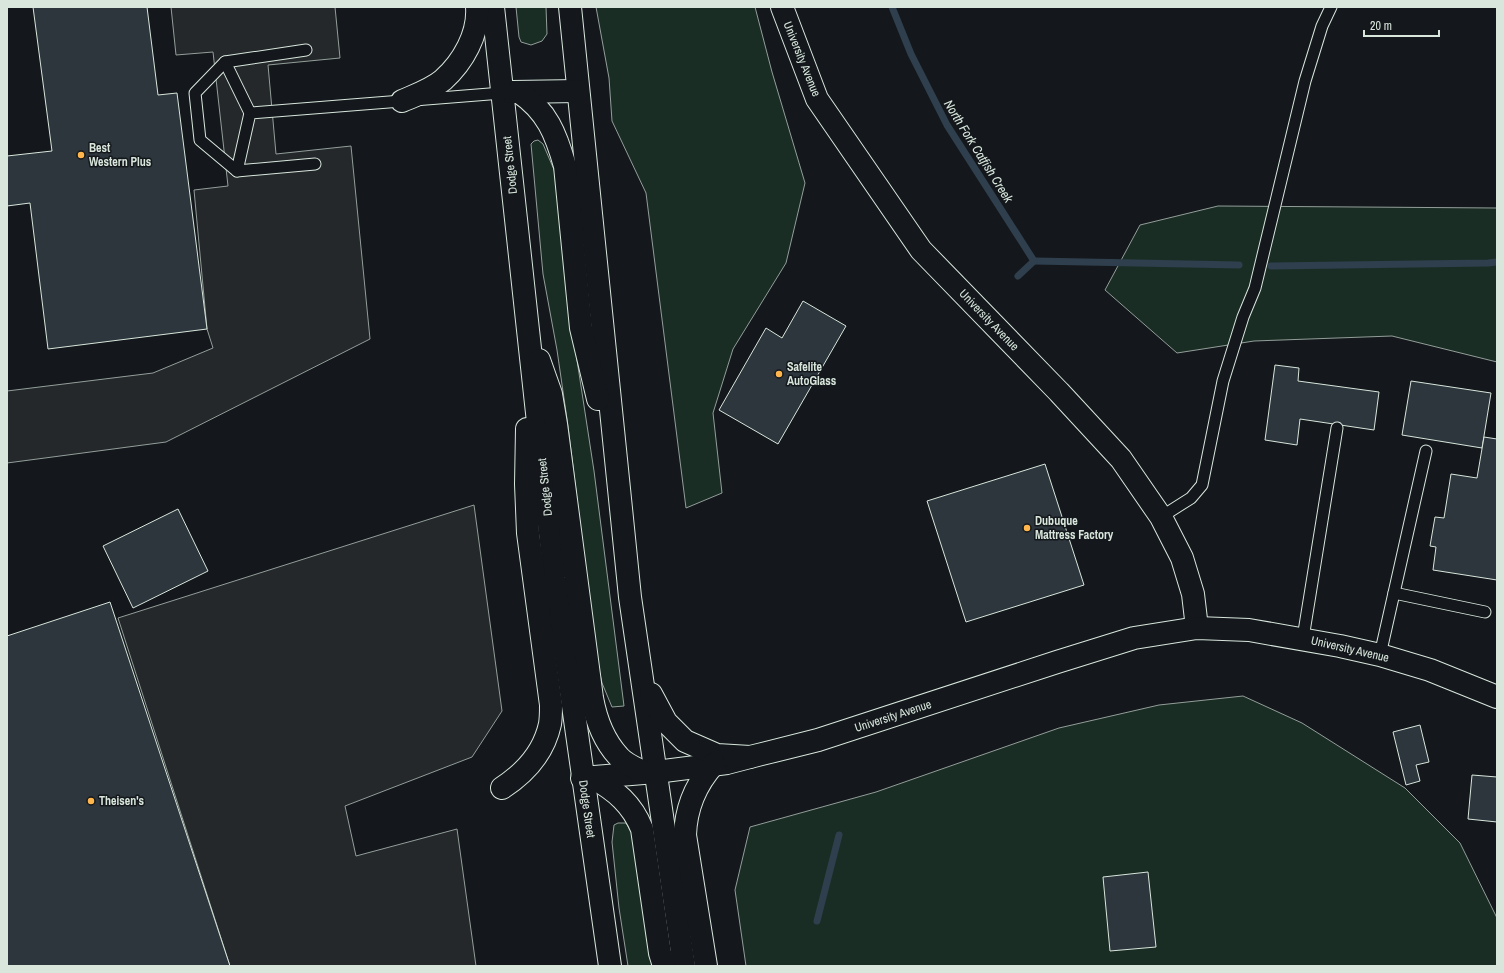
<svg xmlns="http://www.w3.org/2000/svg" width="1504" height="973" font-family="'Archivo Narrow',sans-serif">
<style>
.green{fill:#1a2d24;stroke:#939e99}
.parking{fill:#24282b;stroke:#939e99}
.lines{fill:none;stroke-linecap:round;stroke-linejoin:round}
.stream{stroke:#2f3f4d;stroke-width:7}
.building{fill:#2c363c;stroke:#d8e6dc}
.lane-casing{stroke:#d8e6dc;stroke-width:13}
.secondary-casing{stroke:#d8e6dc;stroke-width:24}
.highway-casing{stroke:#d8e6dc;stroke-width:24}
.lane{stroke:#14181c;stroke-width:11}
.secondary{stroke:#14181c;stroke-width:22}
.highway{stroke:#14181c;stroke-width:22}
.poi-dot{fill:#ffb74d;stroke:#14181c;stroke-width:1.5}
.labels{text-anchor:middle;stroke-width:3;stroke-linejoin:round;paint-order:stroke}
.street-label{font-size:12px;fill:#d8e6dc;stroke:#14181c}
.poi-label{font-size:12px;font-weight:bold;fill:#d8e6dc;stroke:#14181c;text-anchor:start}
.water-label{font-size:13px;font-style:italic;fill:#d8e6dc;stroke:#14181c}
</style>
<rect width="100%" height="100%" fill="#14181c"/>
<!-- green -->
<g class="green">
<path d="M516,7H546L547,34L542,41L531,45L521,42L519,37Z"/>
<path d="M596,7H755L772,72L805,183L786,263L733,349L713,413L722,493L686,508L646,193L612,121L609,78Z"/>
<path d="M538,140L543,144L555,172L573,334L594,471L624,706L612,707L602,683L597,661L568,426L557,350L543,274L531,144L534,141Z"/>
<path d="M1218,206L1497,208V362L1392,336L1254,341L1177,353L1105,290L1140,225Z"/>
<path d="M1243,696L1302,723L1405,788L1460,843L1497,918V966H746L735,890L750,827L876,792L1059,728L1159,705Z"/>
<path d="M618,823H626L633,835L656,966H628L619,908L612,842L614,825Z"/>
</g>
<!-- parking -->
<g class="parking">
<path d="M171,7H335L340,58L268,65L276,154L351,146L370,339L166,442L7,463V391L153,373L213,348L207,329L194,190L228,186L213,52L176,55Z"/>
<path d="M474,505L502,711L472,757L345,806L356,856L457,829L476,966H230L118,618Z"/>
</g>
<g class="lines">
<!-- stream -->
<g class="stream">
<path d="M892,7L911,54L947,125L1034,261"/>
<path d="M1034,261L1239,265"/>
<path d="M1271,266L1488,263L1497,262"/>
<path d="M1018,276L1034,261"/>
<path d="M817,921L839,835"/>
</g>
</g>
<!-- building -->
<g class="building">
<path d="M33,7H147L158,95L177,93L207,329L48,349L30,203L7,206V156L52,151Z"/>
<path d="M803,301L846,326L778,444L719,410L766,328L782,338Z"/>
<path d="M1275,365L1299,368L1298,381L1379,392L1374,430L1300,419L1297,445L1265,440Z"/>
<path d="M1411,381L1491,393L1482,448L1402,435Z"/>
<path d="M1484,437L1497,439V580L1433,570L1436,547L1430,546L1435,517L1444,518L1451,474L1477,478Z"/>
<path d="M1045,464L1084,585L966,622L927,501Z"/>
<path d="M178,509L208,571L133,608L103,546Z"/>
<path d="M110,602L230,966H7V636Z"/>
<path d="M1420,725L1429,762L1416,765L1420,781L1406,785L1393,732Z"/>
<path d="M1472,775L1497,777V822L1468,819Z"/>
<path d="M1148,872L1156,947L1110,951L1103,877Z"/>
</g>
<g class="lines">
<!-- lane casing -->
<g class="lane-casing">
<g id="lane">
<path d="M225,62L195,93L200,140L237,171"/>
<path d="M250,113L225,62L306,50"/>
<path d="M315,164L237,171L250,113L502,93"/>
<path d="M1161,517L1191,498L1202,485L1223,381L1243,317L1255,288L1305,81L1322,26L1331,7"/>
<path d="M1394,593L1485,612"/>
<path d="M1303,638L1337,428"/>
<path d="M1380,655L1426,451"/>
</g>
</g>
<!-- secondary casing -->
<g class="secondary-casing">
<g id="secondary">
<path d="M782,7L817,99L921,250L1059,392L1121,459L1161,517L1182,558L1193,594L1197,628"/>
<path d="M582,778L656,772L727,763L750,757L818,740L1057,662L1134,638L1197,628L1249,630L1340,646L1380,655L1430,670L1497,697"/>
</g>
</g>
<!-- highway casing -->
<g class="highway-casing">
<g id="highway">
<path d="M493,7L555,579L610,966"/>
<path d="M570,7L630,597L684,966"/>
<path d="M513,92L578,91"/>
<path d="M519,92C547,111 556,134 565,166L581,328L598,399"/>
<path d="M402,101C416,95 431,90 443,80C463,62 479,34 477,7"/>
<path d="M539,360L551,394L556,424L592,698C596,720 604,741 619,757C625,764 635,768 643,772"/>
<path d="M651,694L666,722L685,741L717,755L750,757"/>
<path d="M592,777C616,791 632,804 642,829L660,953L664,966"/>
<path d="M502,788C525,773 544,752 550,724C551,718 551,711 551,705L528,533L526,484L527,429"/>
<path d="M706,966L685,835C686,808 696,784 714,764"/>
</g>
</g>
<!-- lane -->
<use href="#lane" class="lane"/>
<!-- secondary -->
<use href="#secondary" class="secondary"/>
<!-- highway -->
<use href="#highway" class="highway"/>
</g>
<!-- markers -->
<g class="poi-dot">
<circle cx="81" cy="155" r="4"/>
<circle cx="779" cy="374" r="4"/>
<circle cx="1027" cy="528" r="4"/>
<circle cx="91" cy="801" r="4"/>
</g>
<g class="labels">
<!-- street labels -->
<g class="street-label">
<text transform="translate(802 59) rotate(68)" y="4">University Avenue</text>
<text transform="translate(510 165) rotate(-96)" y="4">Dodge Street</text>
<text transform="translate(989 320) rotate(46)" y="4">University Avenue</text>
<text transform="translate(545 487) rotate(-96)" y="4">Dodge Street</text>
<text transform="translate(1350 649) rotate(13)" y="4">University Avenue</text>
<text transform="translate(893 716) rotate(-18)" y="4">University Avenue</text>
<text transform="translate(587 809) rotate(82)" y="4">Dodge Street</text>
</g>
<!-- poi labels -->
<g class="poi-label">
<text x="89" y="152">Best<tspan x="89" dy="14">Western Plus</tspan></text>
<text x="787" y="371">Safelite<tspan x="787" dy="14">AutoGlass</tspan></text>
<text x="1035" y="525">Dubuque<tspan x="1035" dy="14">Mattress Factory</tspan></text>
<text x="99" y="805">Theisen's</text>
</g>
<!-- water labels -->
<g class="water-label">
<text transform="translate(979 151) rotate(58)" y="5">North Fork Catfish Creek</text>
</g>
</g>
<!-- border -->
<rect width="1504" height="973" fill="none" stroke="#d8e6dc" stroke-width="16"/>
<!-- scale -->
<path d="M1364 30v6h75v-6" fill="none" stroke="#d8e6dc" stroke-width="2"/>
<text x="1370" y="30" font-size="12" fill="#d8e6dc" stroke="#14181c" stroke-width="3" paint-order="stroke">20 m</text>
</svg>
